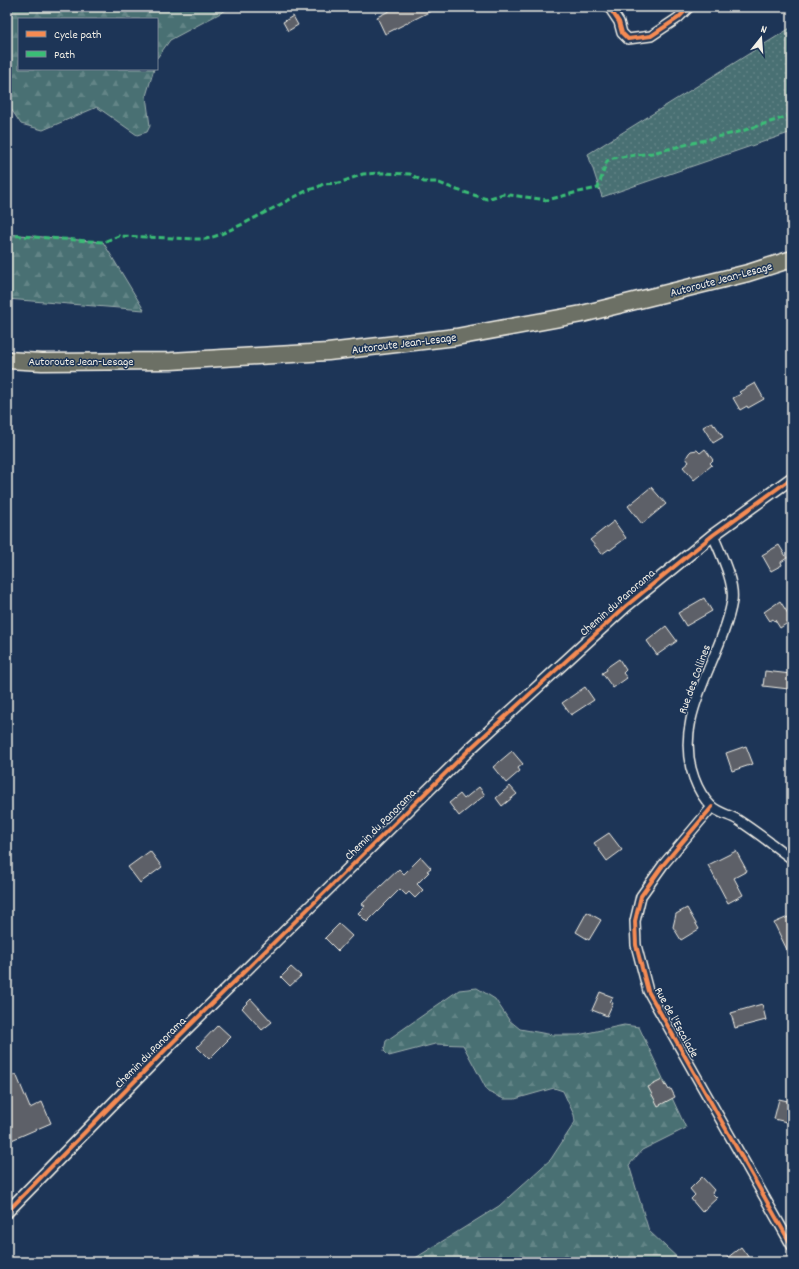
<svg xmlns="http://www.w3.org/2000/svg" width="799" height="1269" font-family="Dekko,sans-serif">
<style>
.grass{fill:url(#grass-dots);stroke:#9eb0ae}
.forest{fill:url(#forest-firs);stroke:#9eb0ae}
.building{fill:#5d6067;stroke:#f4f1e8}
.lines{fill:none;stroke-linecap:round;stroke-linejoin:round}
.minor-casing{stroke:#f4f1e8;stroke-width:12}
.tertiary-casing{stroke:#f4f1e8;stroke-width:14}
.motorway-casing{stroke:#f4f1e8;stroke-width:19}
.minor{stroke:#1d3557;stroke-width:9}
.tertiary{stroke:#1d3557;stroke-width:11}
.motorway{stroke:#6c7065;stroke-width:16}
.quiet{stroke:#3abd76;stroke-width:3;stroke-dasharray:6 3;stroke-linecap:butt}
.cycleway-casing{stroke:#1d3557;stroke-width:6}
.cycleway{stroke:#f68b52;stroke-width:4}
.labels{text-anchor:middle;stroke-width:3;stroke-linejoin:round;paint-order:stroke}
.street-label{font-size:12px;fill:#f4f1e8;stroke:#1d3557}
</style>
<defs>
<pattern id="grass-dots" width="8" height="8" patternUnits="userSpaceOnUse"><rect width="8" height="8" fill="#487073"/><path d="M2 2h.1M6 6h.1" fill="none" stroke="#638587" stroke-width="1.8" stroke-linecap="round"/></pattern>
<pattern id="forest-firs" width="22" height="20" patternUnits="userSpaceOnUse"><rect width="22" height="20" fill="#487073"/><path d="M5 1l3.5 6h-7zM16 11l3.5 6h-7z" fill="#638587"/></pattern>
</defs>
<rect width="100%" height="100%" fill="#1d3557"/>
<filter id="ink" filterUnits="userSpaceOnUse"><feTurbulence type="fractalNoise" baseFrequency=".025" numOctaves="2"/><feDisplacementMap in="SourceGraphic" scale="8" xChannelSelector="R" yChannelSelector="G"/><feConvolveMatrix kernelMatrix="1 2 1 2 8 2 1 2 1" color-interpolation-filters="sRGB"/></filter>
<g filter="url(#ink)">
<!-- grass -->
<path class="grass" d="M792,27V132L602,197L588,154Z"/>
<!-- forest -->
<g class="forest">
<path d="M7,7H230V8L170,40L157,58V19H19V69H154L146,96L150,126L147,132L137,135L97,107L43,130L21,124L7,103Z"/>
<path d="M7,234L103,242L144,310L7,299Z"/>
<path d="M477,988L495,999L509,1020L520,1029L553,1035H578L624,1025L639,1027L686,1128L642,1150L629,1165L649,1231L682,1262H409L499,1206L551,1159L575,1122L574,1115L563,1091L554,1088L515,1099H504L488,1092L463,1045L435,1044L389,1056L384,1051L386,1041L459,990Z"/>
</g>
<!-- building -->
<g class="building">
<path d="M397,7H439L385,34L377,17Z"/>
<path d="M293,16L298,25L288,31L283,22Z"/>
<path d="M755,383L764,399L748,408L747,406L740,410L733,398L741,394L739,392Z"/>
<path d="M712,422L714,426L715,425L723,437L713,443L703,427Z"/>
<path d="M705,449L713,460L710,463L712,465L694,480L683,467L689,462L686,458L689,453L691,451L697,450L700,453Z"/>
<path d="M651,487L666,504L642,524L628,506Z"/>
<path d="M614,521L626,538L610,550L609,549L602,554L590,540Z"/>
<path d="M779,545L787,558L781,562L782,565L771,571L762,555Z"/>
<path d="M704,598L712,611L686,626L678,613Z"/>
<path d="M780,601L792,620L780,628L775,620L774,621L773,619L770,621L764,612Z"/>
<path d="M666,626L677,641L657,655L647,641Z"/>
<path d="M619,659L626,670L623,673L627,678L613,688L602,673L607,670L606,668Z"/>
<path d="M765,671L791,674L789,689L763,686Z"/>
<path d="M585,687L594,700L571,715L562,703Z"/>
<path d="M746,746L753,764L732,771L726,753Z"/>
<path d="M512,751L523,764L518,768L520,771L506,783L493,767Z"/>
<path d="M510,786L517,794L502,806L496,798Z"/>
<path d="M479,787L485,795L459,816L449,803L460,794L464,799Z"/>
<path d="M609,833L622,850L607,861L594,843Z"/>
<path d="M150,851L162,867L140,883L128,867Z"/>
<path d="M736,851L747,871L734,878L743,895L728,903L708,865Z"/>
<path d="M421,857L431,868L427,871L429,872L417,884L423,890L415,898L409,892L406,895L400,889L367,922L358,913L365,906L362,904L399,869L404,874Z"/>
<path d="M687,908L699,929L681,940L673,927L676,914Z"/>
<path d="M587,912L601,920L589,940L576,932Z"/>
<path d="M788,917L792,925V960L774,923Z"/>
<path d="M339,924L352,936L338,951L325,938Z"/>
<path d="M291,967L301,976L290,986L281,977Z"/>
<path d="M600,992L613,997L610,1002L613,1003L607,1016L592,1010Z"/>
<path d="M251,999L272,1022L262,1030L242,1008Z"/>
<path d="M762,1004L766,1020L735,1028L731,1013Z"/>
<path d="M218,1025L231,1037L209,1059L197,1047Z"/>
<path d="M16,1074L30,1108L42,1102L51,1123L7,1142V1078Z"/>
<path d="M662,1080L665,1086L666,1085L669,1090L671,1089L675,1097L658,1106L648,1087Z"/>
<path d="M779,1099L792,1102V1116L791,1123L774,1119Z"/>
<path d="M702,1177L714,1190L712,1193L717,1198L702,1212L691,1199L695,1195L690,1189Z"/>
<path d="M741,1247L752,1262H722Z"/>
</g>
<g class="lines">
<!-- minor casing -->
<g class="minor-casing">
<g id="minor">
<path d="M609,7L619,22L622,33L628,39L651,36L678,18L689,7"/>
<path d="M713,535C720,553 735,582 732,601C722,660 671,716 694,778C698,789 703,798 711,806C718,813 730,815 738,820C757,832 774,846 792,859"/>
<path d="M712,807L663,865L641,896L635,921L636,945L648,991L792,1246"/>
</g>
</g>
<!-- tertiary casing -->
<g class="tertiary-casing">
<path id="tertiary" d="M7,1212L171,1044L472,747L626,606L713,535L792,478"/>
</g>
<!-- motorway casing -->
<g class="motorway-casing">
<path id="motorway" d="M7,360L42,362L171,361L328,352L456,337L582,314L748,273L792,259"/>
</g>
<!-- minor -->
<use href="#minor" class="minor"/>
<!-- tertiary -->
<use href="#tertiary" class="tertiary"/>
<!-- motorway -->
<use href="#motorway" class="motorway"/>
<!-- quiet -->
<path class="quiet" d="M7,235L103,242L119,236L197,239H206L219,235L245,223L306,191L318,187L323,184L339,183L363,174L382,173L410,174L424,182H437L457,190L487,199L503,194L547,200L574,193L598,188L607,161L613,158L652,153L742,131L792,115"/>
<!-- cycleway casing -->
<g class="cycleway-casing">
<g id="cycleway">
<path d="M609,7L619,22L622,33L628,39L651,36L678,18L689,7"/>
<path d="M712,807L663,865L641,896L635,921L636,945L648,991L792,1246"/>
<path d="M7,1212L171,1044L472,747L626,606L713,535L792,478"/>
</g>
</g>
<!-- cycleway -->
<use href="#cycleway" class="cycleway"/>
</g>
</g>
<g class="labels">
<!-- street labels -->
<g class="street-label">
<text transform="translate(721 279) rotate(-15)" y="4">Autoroute Jean-Lesage</text>
<text transform="translate(404 343) rotate(-7)" y="4">Autoroute Jean-Lesage</text>
<text x="81" y="365">Autoroute Jean-Lesage</text>
<text transform="translate(617 602) rotate(-41)" y="4">Chemin du Panorama</text>
<text transform="translate(694 679) rotate(-70)" y="4">Rue des Collines</text>
<text transform="translate(380 824) rotate(-45)" y="4">Chemin du Panorama</text>
<text transform="translate(677 1022) rotate(61)" y="4">Rue de l'Escalade</text>
<text transform="translate(150 1052) rotate(-45)" y="4">Chemin du Panorama</text>
</g>
</g>
<!-- margin -->
<rect width="799" height="1269" fill="none" stroke="#1d3557" stroke-width="24"/>
<rect x="12" y="12" width="775" height="1245" fill="none" stroke="#f4f1e8" stroke-width="1.5" filter="url(#ink)"/>
<!-- legend -->
<rect x="18" y="18" width="140" height="52" fill="#1d3557" stroke="#738091"/>
<rect x="26" y="31" width="20" height="6" fill="#f68b52" stroke="#738091"/>
<text x="54" y="38" font-size="12" fill="#f4f1e8">Cycle path</text>
<rect x="26" y="51" width="20" height="6" fill="#3abd76" stroke="#738091"/>
<text x="54" y="58" font-size="12" fill="#f4f1e8">Path</text>
<!-- north arrow -->
<g transform="translate(761 38) rotate(17)" stroke="#1d3557" stroke-width="3" paint-order="stroke">
<path d="M0-3L7 15L0 10L-7 15Z" fill="#f4f1e8"/>
<text y="-6" font-size="11" font-weight="bold" text-anchor="middle" fill="#f4f1e8">N</text>
</g>
</svg>
